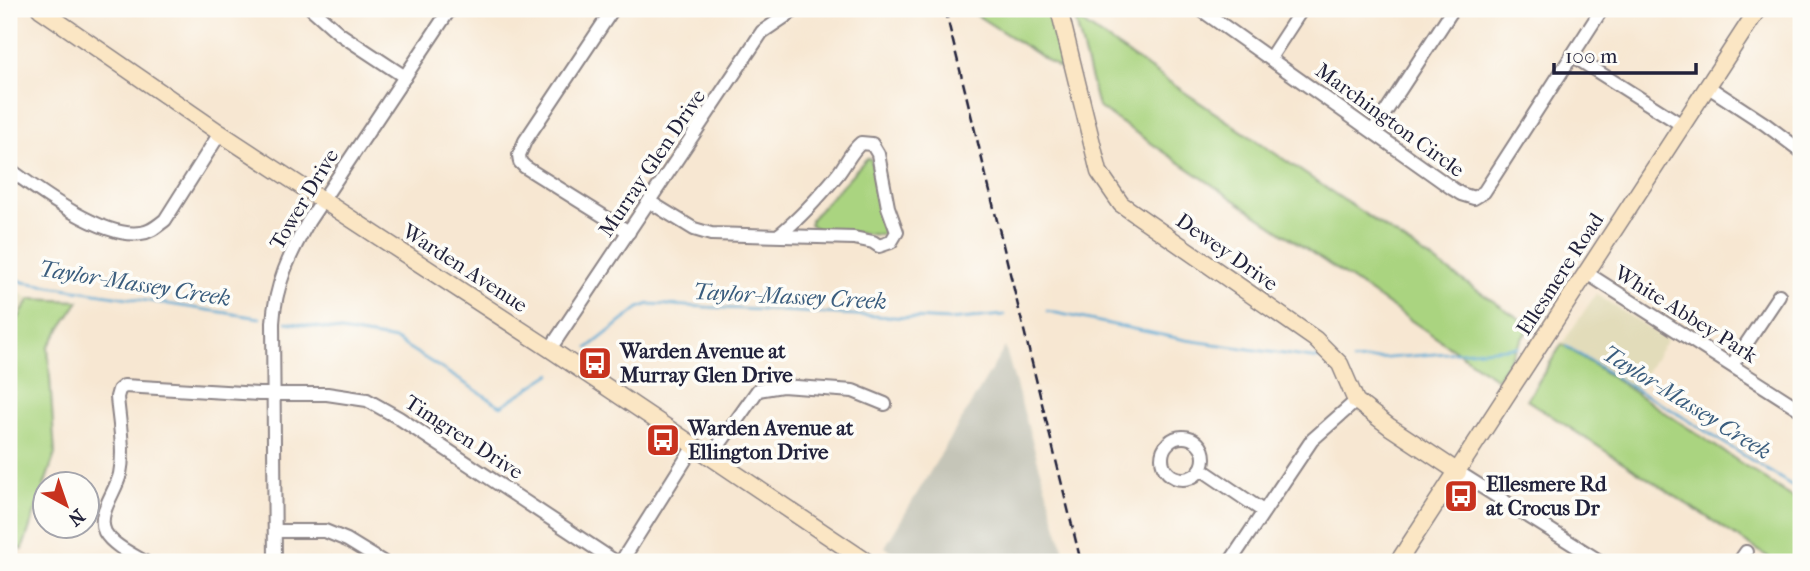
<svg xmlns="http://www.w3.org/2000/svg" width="1810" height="571" font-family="'IM FELL French Canon',serif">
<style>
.built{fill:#e2dcba}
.industrial{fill:#c5c5b8}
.green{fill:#aad480;stroke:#667b5e;stroke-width:2}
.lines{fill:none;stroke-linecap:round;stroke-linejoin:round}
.stream{stroke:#57a6d1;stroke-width:2.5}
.street-casing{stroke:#8c8486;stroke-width:16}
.secondary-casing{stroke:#8c8486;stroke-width:19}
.street{stroke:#fff;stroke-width:12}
.secondary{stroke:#fbe6c4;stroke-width:16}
.rail{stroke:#22223b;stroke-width:2.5;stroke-dasharray:10 5;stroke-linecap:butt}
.labels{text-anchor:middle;stroke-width:7;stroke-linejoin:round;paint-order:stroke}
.street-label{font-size:21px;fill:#22223b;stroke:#fdfcf7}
.poi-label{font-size:21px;font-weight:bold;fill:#22223b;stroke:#fdfcf7;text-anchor:start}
.water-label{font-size:23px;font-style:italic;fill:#3a5d7e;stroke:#fdfcf7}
</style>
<rect width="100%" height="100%" fill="#fdfcf7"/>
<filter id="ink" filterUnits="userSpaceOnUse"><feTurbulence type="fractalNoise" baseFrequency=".0143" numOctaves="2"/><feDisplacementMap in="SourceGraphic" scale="14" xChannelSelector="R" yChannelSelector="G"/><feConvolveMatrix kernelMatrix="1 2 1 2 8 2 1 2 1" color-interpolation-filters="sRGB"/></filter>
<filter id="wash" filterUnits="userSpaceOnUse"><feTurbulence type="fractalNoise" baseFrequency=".00686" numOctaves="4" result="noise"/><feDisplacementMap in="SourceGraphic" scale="28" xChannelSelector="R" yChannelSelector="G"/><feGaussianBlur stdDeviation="1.57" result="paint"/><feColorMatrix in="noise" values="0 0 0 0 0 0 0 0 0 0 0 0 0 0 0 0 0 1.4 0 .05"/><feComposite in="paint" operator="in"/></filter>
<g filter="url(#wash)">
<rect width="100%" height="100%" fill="#f7e7d2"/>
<!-- built -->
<g class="built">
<path d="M9,286L30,299L9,334Z"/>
<path d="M1596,294L1667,340L1634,391L1562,344Z"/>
</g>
<!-- industrial -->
<path class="industrial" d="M1005,347L1067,562H907L885,547Z"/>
<!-- green -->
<g class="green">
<path d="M970,9H1048L1064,71L970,11Z"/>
<path d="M1075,18L1530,326L1497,379L1098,107Z"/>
<path d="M867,158L871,159L880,205L888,224L887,231L881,235L819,230L810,224L811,219Z"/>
<path d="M30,299L79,301L48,347L55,454L22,550L9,540V334Z"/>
<path d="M1562,344L1801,503V562H1776L1527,400Z"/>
</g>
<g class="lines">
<!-- stream -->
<g class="stream">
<path d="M9,274L23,282L260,318"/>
<path d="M1047,311L1186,340L1319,359"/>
<path d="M286,322L396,340L501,406L551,374"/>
<path d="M1566,346L1631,387L1667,407L1791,485"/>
<path d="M588,348L639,308L649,304L949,320L1004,315"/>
<path d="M1353,361L1518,347"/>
</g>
</g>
</g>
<g filter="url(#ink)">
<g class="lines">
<!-- street casing -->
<g class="street-casing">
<g id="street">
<path d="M312,9L340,34L405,77"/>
<path d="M613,9L525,141L519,155L520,162L525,167L629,232"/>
<path d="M1200,9L1453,189L1461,194L1474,198L1484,192L1602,9"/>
<path d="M1573,56L1682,125"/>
<path d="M1270,58L1302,9"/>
<path d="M1707,86L1765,124L1801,151"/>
<path d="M1373,131L1453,9"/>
<path d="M9,169C39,191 103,239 141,233C151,232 157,226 165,220L220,133"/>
<path d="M650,202L694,229L711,234L854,238L873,242L879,246L891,242L897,232L888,207L878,154L872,144L861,143C851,151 846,164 838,174C820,196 801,217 779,235"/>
<path d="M1585,272L1801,410"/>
<path d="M550,349L762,32L796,9"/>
<path d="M1732,365L1779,295"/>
<circle cx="1183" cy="458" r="21"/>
<path d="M711,456L758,390L782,386L853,391L885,404"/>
<path d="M1201,469L1263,511"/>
<path d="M1458,472L1601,562"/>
<path d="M276,531H325L347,540L383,562"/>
<path d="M145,562C133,555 112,545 105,532C96,514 116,492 120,474C125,450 119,422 117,397L119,390L124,386L259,394H327L367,400L399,418L616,562"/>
<path d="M275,562L273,323C275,285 290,254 308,222L450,9"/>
<path d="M621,562L694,446"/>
<path d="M1230,562L1312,440L1356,401"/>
<path d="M1739,562L1746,552"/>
</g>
</g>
<!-- secondary casing -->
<g class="secondary-casing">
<g id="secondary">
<path d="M40,9L220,133L550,349L867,562"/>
<path d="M1059,9L1099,172L1121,204L1315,339L1340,364L1356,401L1390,427L1458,472"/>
<path d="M1398,562L1758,9"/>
</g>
</g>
<!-- street -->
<use href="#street" class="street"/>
<!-- secondary -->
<use href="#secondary" class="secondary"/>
<!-- rail -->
<path class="rail" d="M945,9L1081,562"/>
</g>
</g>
<!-- icons -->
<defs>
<g id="bus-square" transform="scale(1.75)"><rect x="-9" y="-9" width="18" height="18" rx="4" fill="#c8321e" stroke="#fdfcf7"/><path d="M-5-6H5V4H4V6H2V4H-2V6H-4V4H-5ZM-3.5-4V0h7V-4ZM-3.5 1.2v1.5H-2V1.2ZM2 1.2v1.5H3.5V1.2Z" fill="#fff"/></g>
</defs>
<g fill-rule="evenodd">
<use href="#bus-square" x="595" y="363"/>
<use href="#bus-square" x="663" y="440"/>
<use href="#bus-square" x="1461" y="496"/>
</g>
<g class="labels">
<!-- street labels -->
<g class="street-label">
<text transform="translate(1390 120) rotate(36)" y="7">Marchington Circle</text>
<text transform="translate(652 163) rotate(-56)" y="7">Murray Glen Drive</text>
<text transform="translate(304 199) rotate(-59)" y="7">Tower Drive</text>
<text transform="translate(1227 252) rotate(35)" y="7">Dewey Drive</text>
<text transform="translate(465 268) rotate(33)" y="7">Warden Avenue</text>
<text transform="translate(1560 274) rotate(-57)" y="7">Ellesmere Road</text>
<text transform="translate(1686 314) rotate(32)" y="7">White Abbey Park</text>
<text transform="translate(464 437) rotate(33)" y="7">Timgren Drive</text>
</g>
<!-- poi labels -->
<g class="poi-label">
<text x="620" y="358">Warden Avenue at<tspan x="620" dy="24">Murray Glen Drive</tspan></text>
<text x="688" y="435">Warden Avenue at<tspan x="688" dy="24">Ellington Drive</tspan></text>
<text x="1486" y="491">Ellesmere Rd<tspan x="1486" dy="24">at Crocus Dr</tspan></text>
</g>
<!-- water labels -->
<g class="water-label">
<text transform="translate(135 283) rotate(9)" y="8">Taylor-Massey Creek</text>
<text transform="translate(790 296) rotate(3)" y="8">Taylor-Massey Creek</text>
<text transform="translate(1687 402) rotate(32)" y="8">Taylor-Massey Creek</text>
</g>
</g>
<!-- margin -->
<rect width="1810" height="571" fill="none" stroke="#fdfcf7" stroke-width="35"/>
<!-- north arrow -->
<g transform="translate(66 505) rotate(140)"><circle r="33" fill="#fdfcf7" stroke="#a5a5ac" stroke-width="2"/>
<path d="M0-5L12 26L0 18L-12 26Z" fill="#c8321e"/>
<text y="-10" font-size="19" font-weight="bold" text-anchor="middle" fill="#22223b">N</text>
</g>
<!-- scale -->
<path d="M1554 63v10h142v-10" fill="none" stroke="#22223b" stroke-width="3.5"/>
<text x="1565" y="63" font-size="21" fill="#22223b" stroke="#fdfcf7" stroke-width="5" paint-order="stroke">100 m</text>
</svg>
